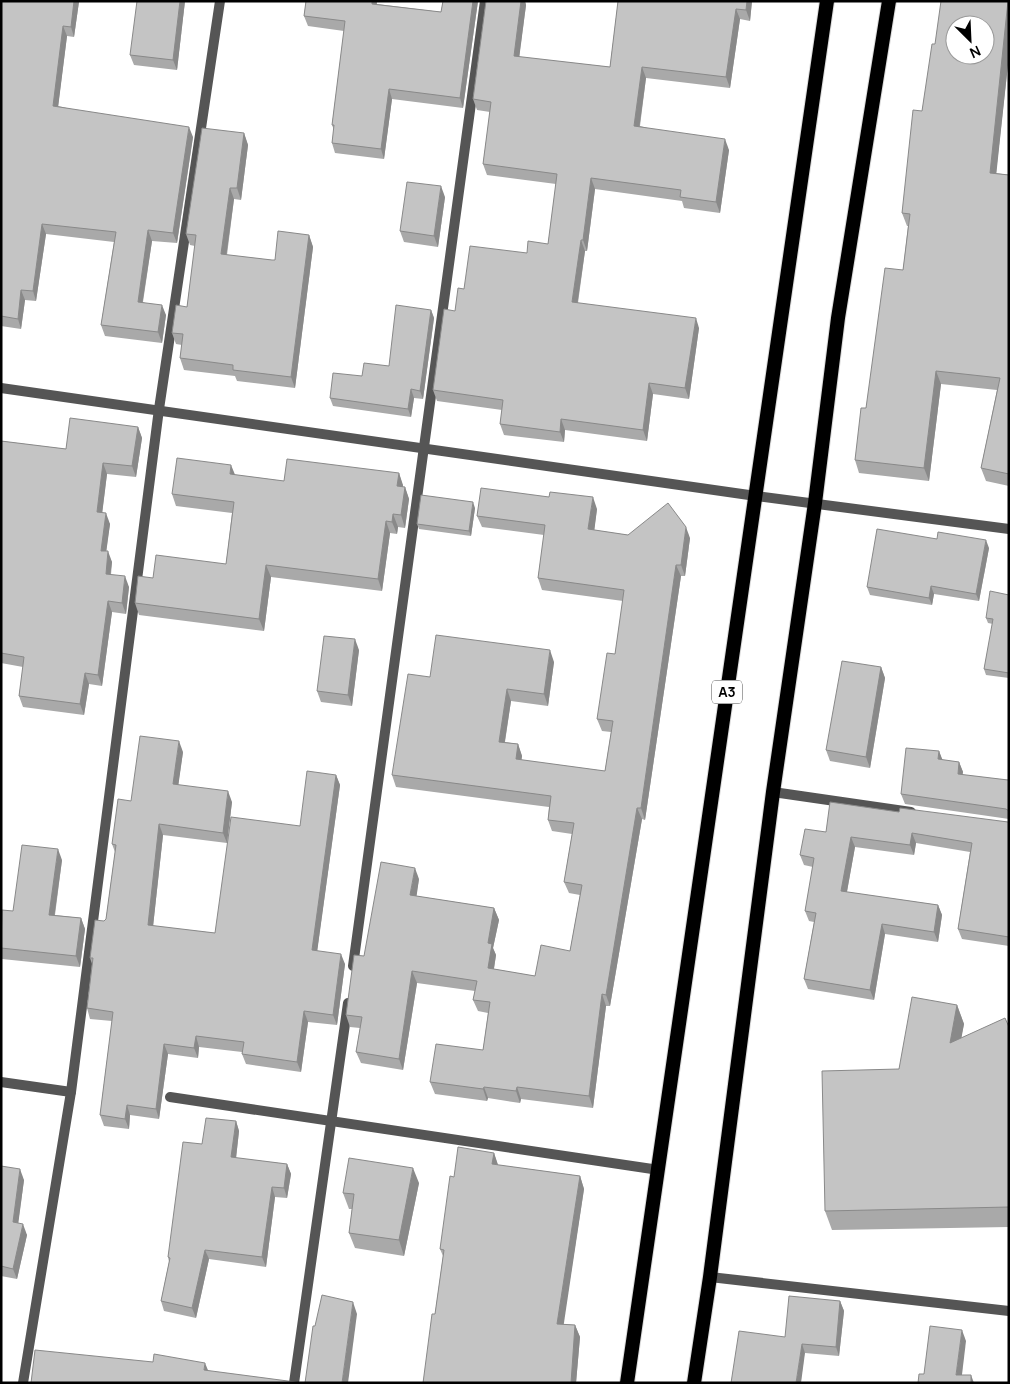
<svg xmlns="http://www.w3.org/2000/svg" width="1010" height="1384" font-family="Manrope,sans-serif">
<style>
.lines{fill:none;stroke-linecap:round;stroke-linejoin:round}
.trunk-casing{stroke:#dbdbdb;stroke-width:16}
.minor{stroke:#555;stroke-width:10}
.trunk{stroke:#000;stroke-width:14}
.wall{fill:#a9a9a9}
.shaded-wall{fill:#898989}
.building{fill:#c4c4c4;stroke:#898989;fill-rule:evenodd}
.labels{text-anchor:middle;stroke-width:4;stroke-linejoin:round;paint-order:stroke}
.shield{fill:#fff;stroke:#4c4c4c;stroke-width:1}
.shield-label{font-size:14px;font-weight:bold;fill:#000}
</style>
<rect width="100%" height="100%" fill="#fff"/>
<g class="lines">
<!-- trunk casing -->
<g class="trunk-casing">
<g id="trunk">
<path d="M627,1383L827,1"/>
<path d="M694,1383L710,1277L773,792L815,503L838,318L889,1"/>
</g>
</g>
<!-- minor -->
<g class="minor">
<path d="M1,388L756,496L1009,529"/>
<path d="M773,792L911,812"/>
<path d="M353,966L485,1"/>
<path d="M1,1082L71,1092"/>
<path d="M170,1097L659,1170"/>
<path d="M710,1277L1009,1311"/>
<path d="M23,1383L71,1092L159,409L220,1"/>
<path d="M294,1383L348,1003"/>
</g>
<!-- trunk -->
<use href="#trunk" class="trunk"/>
</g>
<!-- wall -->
<g class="wall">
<path d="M1,1H79L74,37L67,36L58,106L193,137L177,243L152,241L143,302L166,315L162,343L105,336L101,325L114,242L46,234L36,301L25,300L21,329L1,326Z"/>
<path d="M185,1L177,70L134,65L130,55Z"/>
<path d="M306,1H377V4L441,12L443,1H478L463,108L392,99L384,159L335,153L332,143L334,130L332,125L344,31L308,26L304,16Z"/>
<path d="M486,1H525L526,5L519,57L610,67L618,1H752L750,21L740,19L730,88L646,78L640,126L729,150L720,213L684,208L682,201L595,189L587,251H585L578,303L699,328L689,399L653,394L647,441L565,430L564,442L504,435L500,424L502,410L437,401L433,390L455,311L464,289L527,253L548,244L556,184L487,175L483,164L490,112L477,110L473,99Z"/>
<path d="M1009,1V55L996,173L1009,175V486L986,481L981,468L997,390L941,384L929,481L859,473L855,460L866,408L903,270L908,226H907L902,213L935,44Z"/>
<path d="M244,133L248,145L241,200L234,199L227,255L272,260H275L309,235L313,247L295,388L237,381L235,376L184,370L180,358L182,345L176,344L172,333L187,307L195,246L190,245L186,234Z"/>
<path d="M445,197L438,247L404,242L400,231Z"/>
<path d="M431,310L434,318L423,399L414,398L411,417L333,406L330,398L389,366Z"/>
<path d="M138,427L142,438L136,477L107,474L102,513L110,524L106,551L112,562L111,575L129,587L126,614L112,612L102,686L89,684L84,715L23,707L19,696L23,667L1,663V441L66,449Z"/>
<path d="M399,473L403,487H405L409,499L405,528L398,527L397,534L390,533L382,591L271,577L264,631L139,615L135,603L153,578L226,564L232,513L176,506L172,494L235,475L284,481Z"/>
<path d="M475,508L471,536L419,529L417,524Z"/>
<path d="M597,509L594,530L628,535L690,538L685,576H681L645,820L642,819L610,1006H606L593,1108L521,1099L520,1103L488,1098L487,1101L435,1094L430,1082L483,1050L488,1013L478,1011L473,1000L475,991L417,983L403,1070L361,1063L356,1052L360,1028L350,1027L346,1015L364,956L419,879L416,896L494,908L499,920L493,948L496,955L494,969L535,976L570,951L580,895L569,893L564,882L572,834L552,831L548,820L549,807L396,787L392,775L430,677L554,662L548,706L511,701L505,742L518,744L522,756L521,760L605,771L611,732L602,731L597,719L615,654L623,601L542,590L538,578L544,535L482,527L477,516Z"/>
<path d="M989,548L979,601L934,594L932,605L870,595L867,587Z"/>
<path d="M1009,595V678L986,675L984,669L993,624L988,623L986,618Z"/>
<path d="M359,650L352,706L321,702L317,691Z"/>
<path d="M881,667L885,678L870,768L830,761L826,750Z"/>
<path d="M939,751L942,760L959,762L963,772L962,775L1008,780L1009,778V819L905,804L901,794Z"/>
<path d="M183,752L178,785L232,802L227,843L163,835L153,926L215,933L300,826L336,775L340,785L317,951L345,964L337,1025L308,1022L301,1072L246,1064L242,1054V1052L199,1047L198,1058L168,1054L159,1119L130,1115L129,1129L104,1126L100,1115L112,1021L90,1019L87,1008L92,964L90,958L104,921L106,919L115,852L112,844L131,801Z"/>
<path d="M899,812L1008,822L1009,821V946L962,939L958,929L970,852L916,843L914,855L855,847L847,892L938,905L942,915L938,942L885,934L874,1000L808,989L804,979L814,922L809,921L805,911L813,867L804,865L800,855L826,832Z"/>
<path d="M62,860L55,915L81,918L85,929L80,967L2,959L1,957V917L13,911Z"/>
<path d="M957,1005L964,1024L961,1038L1009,1027V1227L832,1230L825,1211L899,1069Z"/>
<path d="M236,1121L239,1131L236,1158L287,1164L291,1174L287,1198L275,1197L266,1267L209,1259L196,1318L164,1311L161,1301L169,1262L168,1257L202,1144Z"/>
<path d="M494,1153L498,1165L580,1176L584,1189L563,1324L575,1325L580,1337L576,1383H423L435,1314L443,1256L440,1249L454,1177Z"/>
<path d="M1,1166L24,1180L18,1223L27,1235L17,1279L1,1276Z"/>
<path d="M419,1183L404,1256L355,1248L349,1233L352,1209H349L343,1193Z"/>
<path d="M840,1301L844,1311L839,1356L805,1353L785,1337Z"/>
</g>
<!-- shaded-wall -->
<g class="shaded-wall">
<path d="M74,1H79V2L74,37L71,27Z"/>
<path d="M180,1H185L177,70L173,60Z"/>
<path d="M372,1H377L375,14L372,4Z"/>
<path d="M473,1H478L463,108L460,98Z"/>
<path d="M521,1H525L526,5L518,67L514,56Z"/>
<path d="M747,1H752L750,21L746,10Z"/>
<path d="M1008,1L1009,55L995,186L990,173Z"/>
<path d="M736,9L740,19L730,88L726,77Z"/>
<path d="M63,26L67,36L57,116L53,106Z"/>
<path d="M642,67L646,78L638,137L634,126Z"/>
<path d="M389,89L392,99L384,159L381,149Z"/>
<path d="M189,127L193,137L177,243L173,233Z"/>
<path d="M244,133L248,145L241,200L237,188Z"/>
<path d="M725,139L729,150L720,213L716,202Z"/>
<path d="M591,178L595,189L587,251L583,240Z"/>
<path d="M441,186L445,197L438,247L434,236Z"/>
<path d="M230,188L234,199L225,265L221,254Z"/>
<path d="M42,224L46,234L36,301L33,291Z"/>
<path d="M148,230L152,241L141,312L138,302Z"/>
<path d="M309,235L313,247L295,388L291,377Z"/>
<path d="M581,240L585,251L576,313L572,302Z"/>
<path d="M21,290L25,300L21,329L18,319Z"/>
<path d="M162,305L166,315L162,343L158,332Z"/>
<path d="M431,310L434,318L423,399L420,391Z"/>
<path d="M696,318L699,328L689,399L685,388Z"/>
<path d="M936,371L941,384L929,481L924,468Z"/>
<path d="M649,383L653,394L647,441L643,430Z"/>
<path d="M411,389L414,398L411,417L408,409Z"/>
<path d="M561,419L565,430L564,442L560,432Z"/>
<path d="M138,427L142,438L136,477L132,466Z"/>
<path d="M103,463L107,474L101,523L97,512Z"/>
<path d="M231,465L236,477L230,474Z"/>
<path d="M399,473L403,485L401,498L397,486Z"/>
<path d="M405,487L409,499L405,528L401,515Z"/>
<path d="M593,497L597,509L593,541L588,529Z"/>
<path d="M473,502L475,508L471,536L469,531Z"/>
<path d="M106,513L110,524L105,561L101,551Z"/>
<path d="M393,514L398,527L397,534L392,522Z"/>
<path d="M386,521L390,533L382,591L378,579Z"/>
<path d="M686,527L690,538L685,576L681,565Z"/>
<path d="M986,540L989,548L979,601L976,594Z"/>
<path d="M108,551L112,562L109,585L106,574Z"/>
<path d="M266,565L271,577L264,631L259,619Z"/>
<path d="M676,565L681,576L645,820L641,808Z"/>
<path d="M125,576L129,587L126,614L122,603Z"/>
<path d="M931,586L934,594L932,605L929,598Z"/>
<path d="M108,601L112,612L102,686L98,675Z"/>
<path d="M355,639L359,650L352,706L348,695Z"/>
<path d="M550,650L554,662L548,706L544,694Z"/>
<path d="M881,667L885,678L870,768L866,757Z"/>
<path d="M85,673L89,684L84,715L80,704Z"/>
<path d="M507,689L511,701L503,753L499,742Z"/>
<path d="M179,741L183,752L177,795L173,784Z"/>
<path d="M518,744L522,756L520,771L516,759Z"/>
<path d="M939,751L943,761L938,759Z"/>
<path d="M959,762L963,772L961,784L958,774Z"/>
<path d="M336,775L340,785L316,960L312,950Z"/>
<path d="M228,791L232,802L227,843L223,833Z"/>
<path d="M637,808L642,819L610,1006L606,995Z"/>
<path d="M159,824L163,835L152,936L148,925Z"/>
<path d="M912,833L916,843L914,855L910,845Z"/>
<path d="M851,837L855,847L845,902L841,891Z"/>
<path d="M58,849L62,860L53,926L49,915Z"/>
<path d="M415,868L419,879L415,907L410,895Z"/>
<path d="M938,905L942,915L938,942L934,932Z"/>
<path d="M494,908L499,920L493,948L496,955L492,980L488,968V943Z"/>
<path d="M81,918L85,929L80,967L76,956Z"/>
<path d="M882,924L885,934L874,1000L870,990Z"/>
<path d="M341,954L345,964L337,1025L333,1015Z"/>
<path d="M412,971L417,983L403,1070L399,1059Z"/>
<path d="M602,994L606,1006L593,1108L589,1096Z"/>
<path d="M957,1005L964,1024L957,1062L950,1043Z"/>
<path d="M304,1011L308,1022L301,1072L297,1062Z"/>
<path d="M196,1036L199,1047L198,1058L194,1048Z"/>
<path d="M164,1044L168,1054L159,1119L156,1109Z"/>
<path d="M484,1087L488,1098L487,1101L483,1089Z"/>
<path d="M517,1087L521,1099L520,1103L516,1091Z"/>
<path d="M127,1105L130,1115L129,1129L125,1119Z"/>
<path d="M236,1121L239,1131L235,1167L231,1157Z"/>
<path d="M494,1153L498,1165L492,1164Z"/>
<path d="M287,1164L291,1174L287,1198L284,1188Z"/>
<path d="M413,1168L419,1183L404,1256L399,1240Z"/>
<path d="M20,1169L24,1180L17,1233L13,1222Z"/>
<path d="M580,1176L584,1189L562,1336L557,1324Z"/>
<path d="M272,1187L275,1197L266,1267L262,1257Z"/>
<path d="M23,1224L27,1235L17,1279L13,1269Z"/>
<path d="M205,1250L209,1259L196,1318L192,1308Z"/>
<path d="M840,1301L844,1311L839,1356L836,1347Z"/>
<path d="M353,1302L357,1314L348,1383H342Z"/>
<path d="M575,1325L580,1337L576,1383H571Z"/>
<path d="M962,1330L966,1341L961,1383L956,1375Z"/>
<path d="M802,1344L805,1353L801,1383H796Z"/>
<path d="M205,1363L210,1375L204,1370Z"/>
<path d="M971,1375L974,1383H971Z"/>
</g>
<!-- building -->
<g class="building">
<path d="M1,1H74L71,27L63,26L53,106L189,127L173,233L148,230L138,302L162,305L158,332L101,325L116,232L42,224L33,291L21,290L18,319L1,316Z"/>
<path d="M137,1H180L173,60L130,55Z"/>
<path d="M306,1H372V4L441,12L443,1H473L460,98L389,89L381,149L332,143L334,125H332L345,21L304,16Z"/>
<path d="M486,1H521L514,56L610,67L618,1H747L746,10L736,9L726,77L642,67L634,126L725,139L716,202L680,197L681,190L591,178L583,240H581L572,302L696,318L685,388L649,383L643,430L561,419L560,432L500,424L503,400L433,390L444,309L455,311L458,288L464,289L470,246L527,253L528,241L548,244L557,174L483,164L491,102L473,99Z"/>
<path d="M941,1H1008L990,173L1009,175V474L981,468L1000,378L936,371L924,468L855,460L861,408H866L885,268L903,270L910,214L902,213L913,110L922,111L932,44H935ZM955,25H985V55H955Z"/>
<path d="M202,128L244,133L237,188H230L221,254L272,260H275L278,231L309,235L291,377L233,370V365L180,358L183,334L172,333L176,305L187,307L196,235L186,234Z"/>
<path d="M407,182L441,186L434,236L400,231Z"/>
<path d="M396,305L431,310L420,391L411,389L408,409L330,398L333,373L362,376L364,363L389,366Z"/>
<path d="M70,418L138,427L132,466L103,463L97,512L106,513L101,551H108L106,574L125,576L122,603L108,601L98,675L85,673L80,704L19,696L24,657L1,653V441L66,449Z"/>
<path d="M177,458L231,465L230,474L284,481L287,459L399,473L397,486L405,487L401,515L393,514L392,522L386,521L378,579L266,565L259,619L135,603L138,576L153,578L156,555L226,564L234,502L172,494Z"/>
<path d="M481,488L549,497L550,492L593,497L588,529L628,535L668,503L686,527L681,565H676L641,808H637L606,995L602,994L589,1096L517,1087L516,1091L484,1087L483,1089L430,1082L436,1044L483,1050L490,1002L473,1000L477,981L412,971L399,1059L356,1052L362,1017L346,1015L354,955L364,956L381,862L415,868L410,895L494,908L488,943L492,944L488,968L535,976L541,945L570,951L582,885L564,882L574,823L548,820L551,796L392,775L408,674L430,677L436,635L550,650L544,694L507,689L499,742L518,744L516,759L605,771L613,721L597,719L607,653L615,654L624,590L538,578L545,525L477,516Z"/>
<path d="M421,495L473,502L469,531L417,524Z"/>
<path d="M877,529L937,539L938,532L986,540L976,594L931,586L929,598L867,587Z"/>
<path d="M990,591L1009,595V673L984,669L993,619L986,618Z"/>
<path d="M324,636L355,639L348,695L317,691Z"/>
<path d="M842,661L881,667L866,757L826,750Z"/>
<path d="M140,736L179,741L173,784L228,791L223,833L159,824L148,925L215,933L231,817L300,826L307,771L336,775L312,950L341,954L333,1015L304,1011L297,1062L242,1054L244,1042L196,1036L194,1048L164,1044L156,1109L127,1105L125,1119L100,1115L113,1012L87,1008L93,958H90L95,920L104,921L106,919L116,845L112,844L118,799L131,801Z"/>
<path d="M906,748L939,751L938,759L959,762L958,774L1008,780L1009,778V811L1006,809L901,794Z"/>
<path d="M830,802L899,812L900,808L1008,822L1009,821V937L958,929L972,843L912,833L910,845L851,837L841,891L938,905L934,932L882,924L870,990L804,979L816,913L805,911L814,858L800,855L805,829L826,832Z"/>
<path d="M22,845L58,849L49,915L81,918L76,956L1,948L2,910L13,911Z"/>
<path d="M912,997L957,1005L950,1043L1005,1018L1009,1027V1207L825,1211L822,1071L899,1069Z"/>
<path d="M206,1118L236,1121L231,1157L287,1164L284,1188L272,1187L262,1257L205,1250L192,1308L161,1301L170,1258L168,1257L183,1142L202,1144Z"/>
<path d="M458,1147L494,1153L492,1164L580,1176L557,1324L575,1325L571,1383H423L432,1314H435L444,1250L440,1249L450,1176L454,1177Z"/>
<path d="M349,1158L413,1168L399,1240L349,1233L354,1194L343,1193Z"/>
<path d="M1,1166L20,1169L13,1222L23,1224L13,1269L1,1266Z"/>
<path d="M322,1295L353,1302L342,1383H305L313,1326H315Z"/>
<path d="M789,1296L840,1301L836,1347L802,1344L796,1383H731L739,1331L785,1337Z"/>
<path d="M930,1326L962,1330L956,1375H971V1383H918L919,1374H924Z"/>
<path d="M35,1350L153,1362L154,1354L205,1363L204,1370L303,1383H31Z"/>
</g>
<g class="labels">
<!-- shield labels -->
<rect class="shield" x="712" y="680.5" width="30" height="23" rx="4"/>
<g class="shield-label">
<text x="727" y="697">A3</text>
</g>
</g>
<!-- border -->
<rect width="1010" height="1384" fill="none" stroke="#000000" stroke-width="5"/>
<!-- north arrow -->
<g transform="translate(970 40) rotate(156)"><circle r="24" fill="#ffffff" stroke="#999999"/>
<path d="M0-4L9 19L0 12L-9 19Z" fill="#000000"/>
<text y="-8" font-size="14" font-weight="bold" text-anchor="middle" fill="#000000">N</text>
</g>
</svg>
